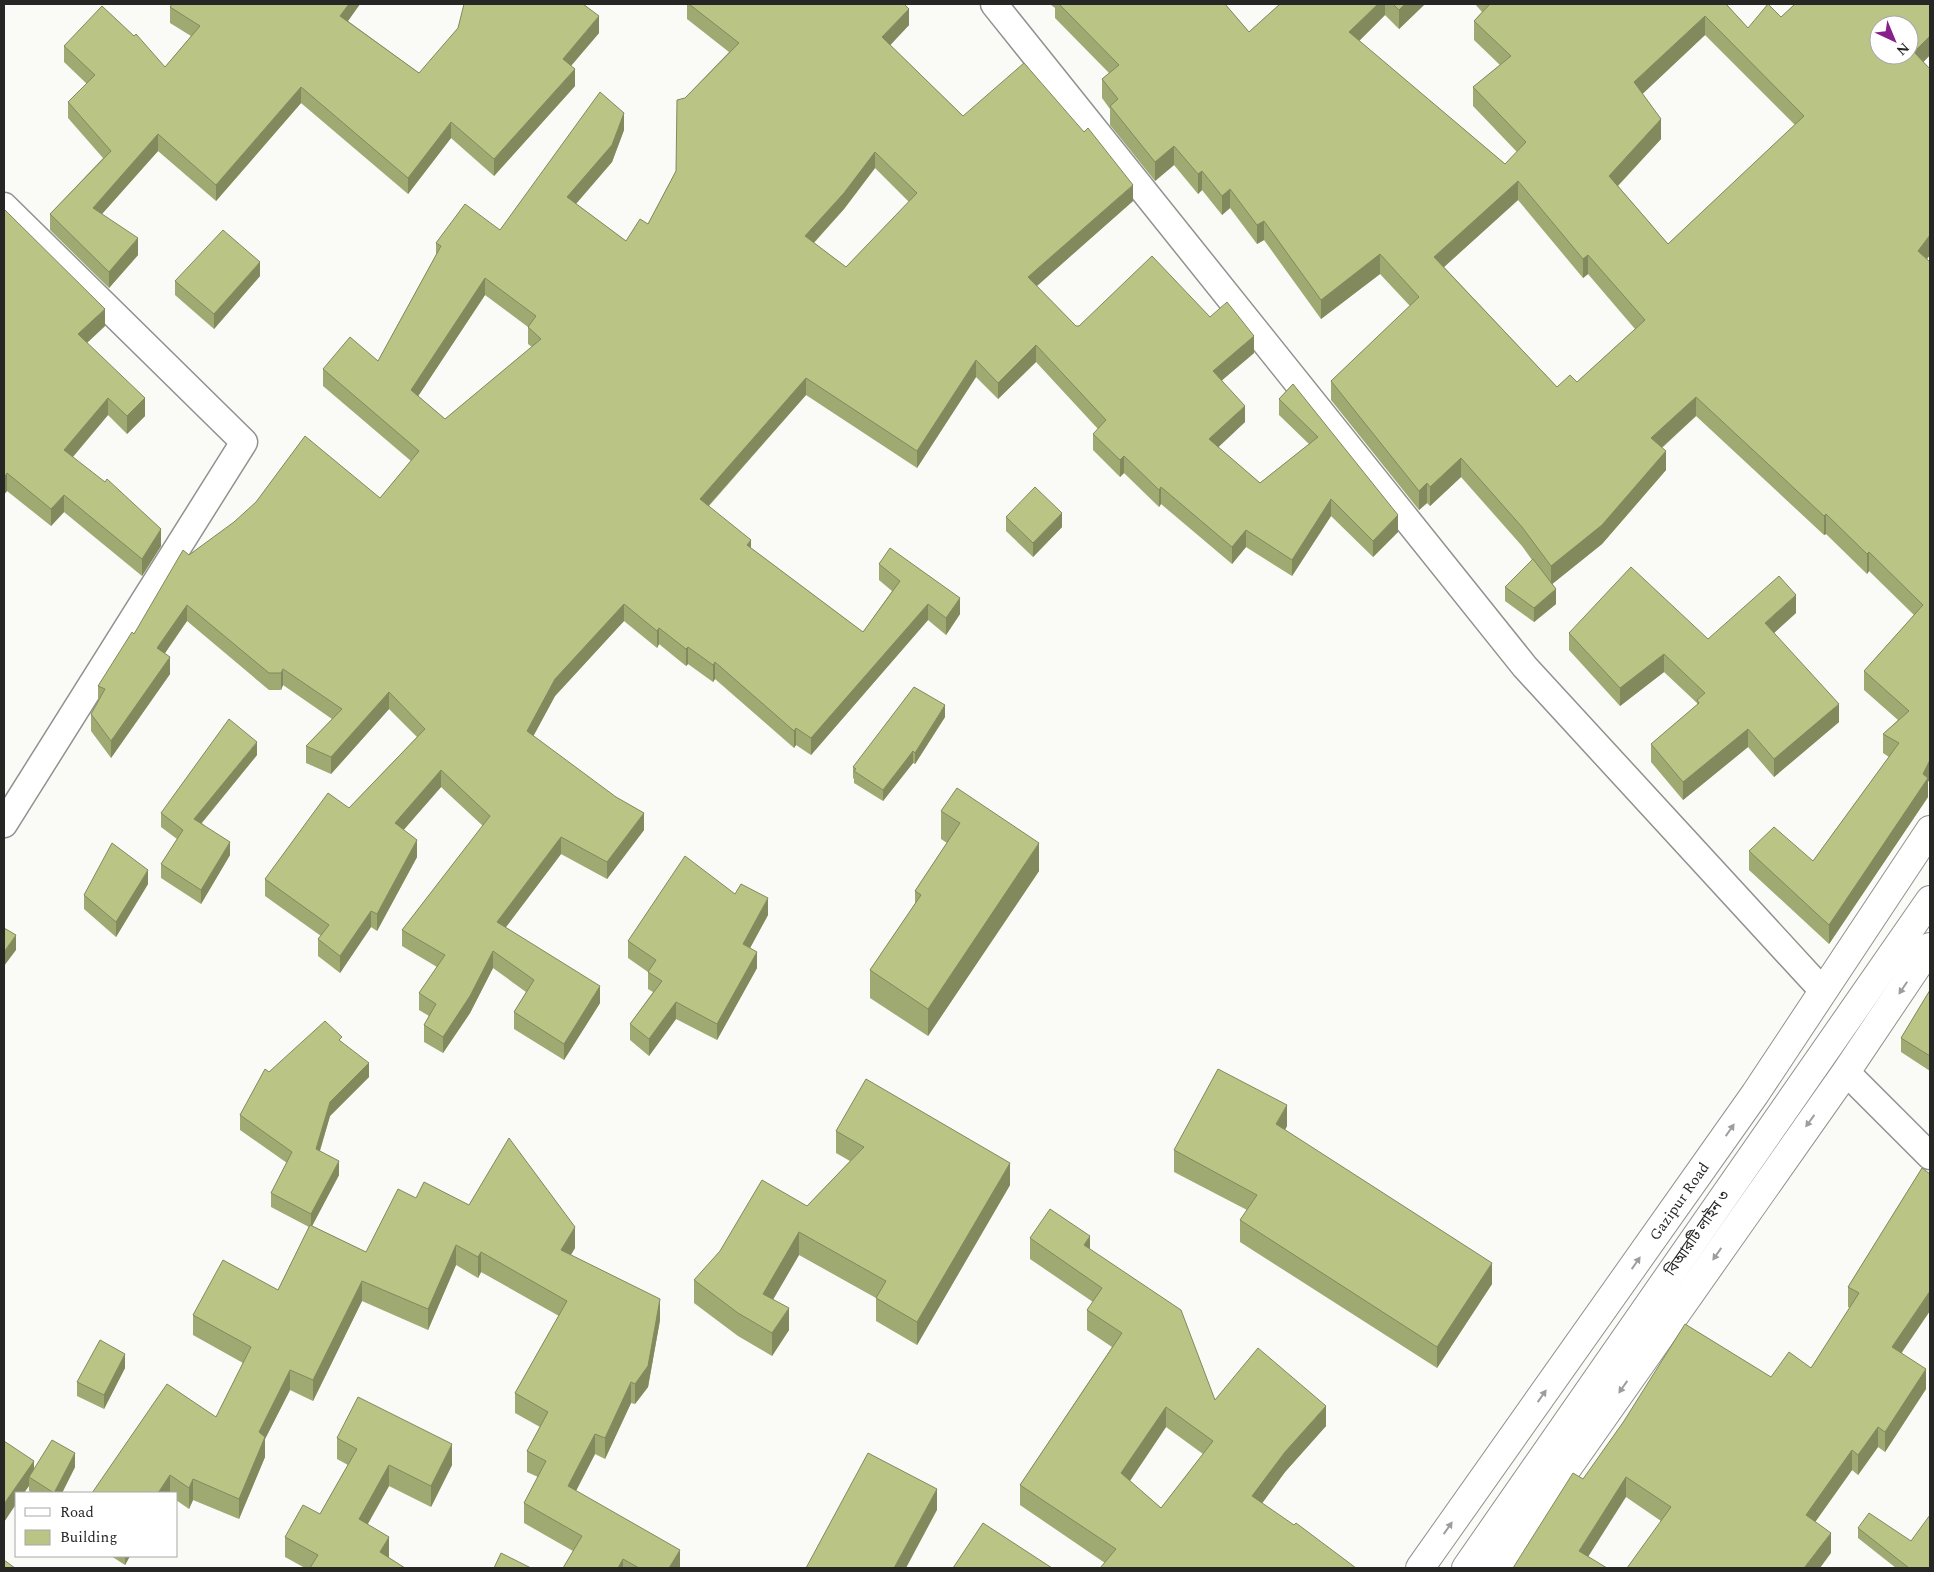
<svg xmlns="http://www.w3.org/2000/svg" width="1934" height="1572" font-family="Spectral,'Noto Sans Bengali',serif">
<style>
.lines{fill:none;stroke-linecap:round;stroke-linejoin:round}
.street-casing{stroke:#91928f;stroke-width:29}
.primary-casing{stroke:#91928f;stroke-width:30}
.street{stroke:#fff;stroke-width:26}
.primary{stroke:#fff;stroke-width:28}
.wall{fill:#9fa972;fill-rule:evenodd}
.shaded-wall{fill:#82895d}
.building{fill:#b9c485;stroke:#82895d;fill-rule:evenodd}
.oneway{fill:#9d9d9d}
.labels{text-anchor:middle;stroke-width:4;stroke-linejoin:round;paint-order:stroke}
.street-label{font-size:15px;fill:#262625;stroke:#fff}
</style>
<rect width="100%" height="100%" fill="#fafaf7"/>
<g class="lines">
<!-- street casing -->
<g class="street-casing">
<g id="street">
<path d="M994,4L1525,667L1823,991"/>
<path d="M4,206L244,442L4,824"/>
<path d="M1846,1072L1930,1156"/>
</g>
</g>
<!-- primary casing -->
<g class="primary-casing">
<g id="primary">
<path id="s1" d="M1420,1568L1755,1094L1930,830"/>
<path d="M1466,1568L1930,900"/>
<path d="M1497,1568L1846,1072L1930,947"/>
</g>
</g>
<!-- street -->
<use href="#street" class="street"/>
<!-- primary -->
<use href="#primary" class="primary"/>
</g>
<!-- wall -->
<g class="wall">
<path d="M172,4H360L348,21L419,73L599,33L571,66L575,86L494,176L451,138L408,194L301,103L216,201L158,151L102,214L138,255L109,288L50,230V214L103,158L68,118V102L87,84L64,62V46L165,67L191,36L170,23V7Z"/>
<path d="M687,4H904L909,25L890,45L963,116L1133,201L1036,286L1076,326L1210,317L1254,353L1222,380L1245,422L1218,447L1260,483L1309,444L1279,415V399L1293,384L1398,532L1373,557L1331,516L1292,576L1246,547L1232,564L1161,504L1159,507L1124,473L1120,477L1093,450V434L1098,429L1036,362L998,399L976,377L917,468L806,395L709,506L751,548L863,632L892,591L879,580V564L960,614L946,635L928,620L811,755L796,745L794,748L715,679L713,682L688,664L686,666L659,644L657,648L624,621L555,696L533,736L644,830L607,879L561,854L505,928L600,1003L564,1060L514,1029V1012L526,992L493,968L470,1013L443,1053L424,1042V1025L429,1016L419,1010V993L437,967L402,946V930L483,826L441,787L403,830L417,857L377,931L371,927L340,973L318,956V939L321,936L265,896V879L349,808L417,737L389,709L331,774L306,763V746L332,719L283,685L281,690H269L187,621L164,653L170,674L111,758L91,731V714L98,700V686L189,555L380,498L411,461L323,386V369L378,361L436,255V243L500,230L624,130L612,162L576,204L626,241L648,224L676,171L685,98L729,52L687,19ZM875,168L909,202L846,267L814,243L844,209ZM485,295L528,327V344L532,347L445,419L418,396Z"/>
<path d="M1050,4H1225L1249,32L1280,4H1425L1399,29L1385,15L1359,41L1505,164L1517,152L1473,106V87L1500,65L1474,40V21L1482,12L1475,4H1726L1748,28L1781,17L1930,55L1923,62L1930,69V255L1927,259L1928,797L1829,944L1749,870V851L1813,861L1889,757L1883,753V734L1898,720L1864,690V671L1914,615L1869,571L1867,574L1826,534L1824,535L1696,416L1662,448L1666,470L1602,544L1552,584L1556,604L1534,622L1505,601V587L1532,560L1522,546L1461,477L1430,506L1427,503L1419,510L1331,400V381L1410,306L1380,274L1321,319L1264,240L1257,244L1230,208L1222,215L1202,190L1198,194L1174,165L1155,181L1110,125V109L1102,98V79L1109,73L1055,18V8ZM1705,35L1795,125L1668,244L1618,186L1661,139L1642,94ZM1518,200L1583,278L1588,274L1635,329L1577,382L1557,387L1444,267Z"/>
<path d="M4,209L105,326L87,343L145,416L127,434L108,415L73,457L161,546L142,576L64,512L51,526L7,491Z"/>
<path d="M260,276L214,329L175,295V281Z"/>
<path d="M1006,517L1062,527L1033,557L1006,531Z"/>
<path d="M1796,613L1774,633L1839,722L1774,777L1748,747L1683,800L1651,762V744L1697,705V703L1664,672L1620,706L1569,650V633L1708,639Z"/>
<path d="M945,717L915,764L913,763L883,801L854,783V779L853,778V767Z"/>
<path d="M257,755L202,823L230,855L201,904L161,878V864L177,839L161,827V813Z"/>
<path d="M941,811L1039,871L928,1036L870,998V970L915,904V891L947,843L941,839Z"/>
<path d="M148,884L116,937L84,909V895Z"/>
<path d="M735,894L768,915L750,948L757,968L717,1040L676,1019L649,1056L630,1040V1024L653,992L648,989V972L628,958V941Z"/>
<path d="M1930,990V1071L1901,1052V1038Z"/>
<path d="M342,1043L369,1077L330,1116L320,1151L339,1175L312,1226L366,1252L416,1198L469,1205L575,1248L571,1255L660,1320L648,1387L635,1404L631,1403L605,1459L595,1454L576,1491L680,1568H563L573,1551L524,1523V1503L538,1477L527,1472V1451L540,1427L515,1413V1393L559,1316L481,1272L478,1278L456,1265L428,1330L362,1301L313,1401L290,1390L265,1439V1457L239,1519L193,1500L189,1509L176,1500V1493H92L216,1417L243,1363L193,1335V1315L278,1290L309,1227L271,1207V1193L287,1163L240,1130V1115L269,1072Z"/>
<path d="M1287,1126L1285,1130L1492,1284L1437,1368L1240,1242V1220L1247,1210L1174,1172V1150Z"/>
<path d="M836,1131L1010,1185L917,1345L876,1321V1298L799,1255L773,1299L789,1330L772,1356L738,1336L694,1303V1280L807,1206L850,1161L836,1153Z"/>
<path d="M1922,1168L1902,1353L1926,1389L1885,1452L1878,1447L1858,1475L1852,1470L1815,1522L1831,1553L1661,1521L1626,1497L1513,1568L1583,1479L1771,1377L1811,1368L1850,1308L1848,1307V1287Z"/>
<path d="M1030,1238L1090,1249L1215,1400L1326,1426L1285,1472L1262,1503L1105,1563L1020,1505V1485L1112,1347L1087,1330V1310L1093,1302L1030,1259ZM1166,1427L1203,1454L1161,1508L1130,1481Z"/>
<path d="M125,1368L104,1409L77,1396V1382Z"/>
<path d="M337,1438L452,1465L431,1507L389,1486L368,1524L389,1557V1558L405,1568H305L285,1557V1537L320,1514L348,1465L337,1459Z"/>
<path d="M4,1441L34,1469L75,1467L62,1493H32L29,1491V1486L16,1493V1504L4,1522Z"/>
<path d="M1858,1528L1930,1568H1896L1858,1538Z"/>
<path d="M111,1556H130L125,1565Z"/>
</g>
<!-- shaded-wall -->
<g class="shaded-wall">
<path d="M349,4H360L340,32V16Z"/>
<path d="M1378,4H1385V15L1349,51V32Z"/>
<path d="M1405,4H1425L1399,29V10Z"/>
<path d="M909,9V25L882,54V37Z"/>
<path d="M599,16V33L563,75V59Z"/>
<path d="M1705,16V35L1634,102V82Z"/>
<path d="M1930,36V55L1914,72V52Z"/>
<path d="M575,69V86L494,176V159Z"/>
<path d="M301,87V103L216,201V185Z"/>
<path d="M624,113V130L612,162L567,214V197Z"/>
<path d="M1661,119V139L1609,195V176Z"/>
<path d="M451,122V138L408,194V178Z"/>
<path d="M158,134V151L93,224V208Z"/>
<path d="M1174,146V165L1155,181V162Z"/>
<path d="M875,152V168L844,209L805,252V236Z"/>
<path d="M1202,171V190L1198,194V174Z"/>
<path d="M1518,181V200L1434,276V257Z"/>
<path d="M1133,185V201L1028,294V277Z"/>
<path d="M1230,189V208L1222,215V196Z"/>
<path d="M1264,221V240L1257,244V225Z"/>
<path d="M1930,235V255L1918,270V251Z"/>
<path d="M138,238V255L109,288V272Z"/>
<path d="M1380,254V274L1321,319V300Z"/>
<path d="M1588,255V274L1583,278V259Z"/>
<path d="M260,262V276L214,329V314Z"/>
<path d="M485,278V295L411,407V390Z"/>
<path d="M105,309V326L78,351V334Z"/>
<path d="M1254,336V353L1213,388V371Z"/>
<path d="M1036,345V362L998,399V383Z"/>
<path d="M976,360V377L917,468V451Z"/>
<path d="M806,378V395L700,515V499Z"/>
<path d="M1696,397V416L1651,457V438Z"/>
<path d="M108,398V415L64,467V450Z"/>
<path d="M145,398V416L127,434V416Z"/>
<path d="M1245,406V422L1209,456V439Z"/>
<path d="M1666,451V470L1602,544L1551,585V566Z"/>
<path d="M1124,456V473L1120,477V460Z"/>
<path d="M1461,458V477L1430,506V487Z"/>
<path d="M7,473V491L4,495V478Z"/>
<path d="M1427,483V503L1419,510V491Z"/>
<path d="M1161,487V504L1159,507V490Z"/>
<path d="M64,495V512L51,526V509Z"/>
<path d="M1331,499V516L1292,576V560Z"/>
<path d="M1062,513V527L1033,557V543Z"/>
<path d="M1826,514V534L1824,535V516Z"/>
<path d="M1398,515V532L1373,557V541Z"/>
<path d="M161,529V546L142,576V559Z"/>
<path d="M1246,530V547L1232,564V547Z"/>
<path d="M751,540V557L747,545Z"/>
<path d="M1869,552V571L1867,574V554Z"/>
<path d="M1556,589V604L1534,622V608Z"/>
<path d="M1796,595V613L1765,641V623Z"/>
<path d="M960,598V614L946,635V618Z"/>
<path d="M624,604V621L555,696L527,748V731L555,679Z"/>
<path d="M928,604V620L811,755V738Z"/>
<path d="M187,605V621L157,665V648Z"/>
<path d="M659,628V644L657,648V631Z"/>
<path d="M688,647V664L686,666V649Z"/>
<path d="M1664,654V672L1620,706V688Z"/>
<path d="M170,657V674L111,758V741Z"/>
<path d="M715,662V679L713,682V665Z"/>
<path d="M283,669V685L281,690V673Z"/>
<path d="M389,692V709L331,774V757Z"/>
<path d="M1839,704V722L1774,777V759Z"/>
<path d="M945,705V717L915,764V753Z"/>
<path d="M796,728V745L794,748V731Z"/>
<path d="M1748,729V747L1683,800V782Z"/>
<path d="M257,742V755L194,832V819Z"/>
<path d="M913,751V763L883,801V790Z"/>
<path d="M1930,760V779L1928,782V797L1829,944V925Z"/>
<path d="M441,770V787L395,840V823Z"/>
<path d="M644,813V830L607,879V862Z"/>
<path d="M561,837V854L497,939V922Z"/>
<path d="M417,840V857L377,931V914Z"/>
<path d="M230,842V855L201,904V890Z"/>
<path d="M1039,843V871L928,1036V1009Z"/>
<path d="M148,870V884L116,937V922Z"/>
<path d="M768,898V915L743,961V944Z"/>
<path d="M371,911V927L340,973V956Z"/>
<path d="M16,935V950L4,966V952Z"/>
<path d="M493,951V968L470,1013L443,1053V1037Z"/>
<path d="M757,952V968L717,1040V1024Z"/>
<path d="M600,986V1003L564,1060V1044Z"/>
<path d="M676,1002V1019L649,1056V1039Z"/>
<path d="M369,1063V1077L330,1116L316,1163V1149L330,1102Z"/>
<path d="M1287,1105V1126L1276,1145V1124Z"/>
<path d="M339,1161V1175L311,1228V1214Z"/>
<path d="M1010,1163V1185L917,1345V1322Z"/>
<path d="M575,1227V1248L561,1270V1250Z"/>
<path d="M799,1232V1255L763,1317V1294Z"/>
<path d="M1090,1236V1257L1084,1245Z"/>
<path d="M456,1245V1265L428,1330V1309Z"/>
<path d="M481,1252V1272L478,1278V1257Z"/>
<path d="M1492,1263V1284L1437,1368V1347Z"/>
<path d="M362,1281V1301L313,1401V1380Z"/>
<path d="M1930,1291V1311L1892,1367V1347Z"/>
<path d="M660,1299V1320L648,1387L635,1404V1384Z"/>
<path d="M789,1308V1330L772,1356V1333Z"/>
<path d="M125,1354V1368L104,1409V1395Z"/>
<path d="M1926,1369V1389L1885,1452V1432Z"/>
<path d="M290,1370V1390L265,1439V1457L239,1519V1499L259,1432Z"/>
<path d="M631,1382V1403L605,1459V1438Z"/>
<path d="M1326,1406V1426L1285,1472L1252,1517V1496L1285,1452Z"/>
<path d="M1166,1407V1427L1121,1494V1473Z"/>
<path d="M1878,1427V1447L1858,1475V1455Z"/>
<path d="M595,1434V1454L568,1506V1486Z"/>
<path d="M452,1444V1465L431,1507V1486Z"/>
<path d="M1852,1450V1470L1806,1535V1515Z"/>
<path d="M75,1453V1467L62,1493H54Z"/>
<path d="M34,1461V1479L29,1477V1486L24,1493H16V1504L4,1522V1504Z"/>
<path d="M389,1465V1486L359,1539V1519Z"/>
<path d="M170,1475V1493H158Z"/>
<path d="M1626,1477V1497L1581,1568L1579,1551Z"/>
<path d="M193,1479V1500L189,1509V1488Z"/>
<path d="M937,1489V1510L906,1568H894Z"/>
<path d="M1831,1533V1553L1820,1568H1804Z"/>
<path d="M389,1537V1557L383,1568L380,1552Z"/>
<path d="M680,1550V1568H669Z"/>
<path d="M125,1556H130L125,1565Z"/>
<path d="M623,1559V1568H618Z"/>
</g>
<!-- building -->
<g class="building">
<path d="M172,4H349L340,16L419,73L458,28L464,4H583L599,16L563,59L575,69L494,159L451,122L408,178L301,87L216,185L158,134L93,208L138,238L109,272L50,214L111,151L68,102L95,75L64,46L102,6L134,36L136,34L165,67L200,26L170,7Z"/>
<path d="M689,4H904L909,9L882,37L963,116L1024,63L1084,132L1088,128L1133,185L1028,277L1076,326H1079L1152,256L1210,317L1227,302L1254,336L1213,371L1245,406L1209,439L1260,483L1318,437L1279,399L1293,384L1398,515L1373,541L1331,499L1292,560L1246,530L1232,547L1161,487L1159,490L1124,456L1120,460L1093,434L1106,420L1036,345L998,383L976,360L917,451L806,378L700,499L751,540L747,545L863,632L900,581L879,564L890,548L960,598L946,618L928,604L811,738L796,728L794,731L715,662L713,665L688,647L686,649L659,628L657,631L624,604L555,679L527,731L616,797L644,813L607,862L561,837L497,922L600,986L564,1044L514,1012L534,980L493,951L470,996L443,1037L424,1025L436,1004L419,993L445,955L402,930L490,816L441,770L395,823L417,840L377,914L371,911L340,956L318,939L329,925L265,879L328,793L349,808L425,729L389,692L331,757L306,746L342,709L283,669L281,673H269L187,605L157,648L170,657L111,741L91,714L105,689L98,686L132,632L134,634L183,550L189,555L234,522L256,502L305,436L380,498L419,451L323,369L350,337L378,361L441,246L436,243L465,204L500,230L600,92L624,113L612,145L567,197L626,241L640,219L648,224L676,171L677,100L685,98L739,43ZM875,152L917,193L846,267L805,236L844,193ZM485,278L536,316L528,327L541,339L445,419L411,390Z"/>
<path d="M1059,4H1225L1249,32L1280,4H1378L1349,32L1505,164L1526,142L1473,87L1511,56L1474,21L1490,4H1726L1748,28L1768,4L1781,17L1795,4H1930V36L1914,52L1930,69V235L1918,251L1930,262V760L1923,774L1928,778L1829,925L1749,851L1774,827L1813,861L1899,743L1883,734L1909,711L1864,671L1923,605L1869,552L1867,554L1826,514L1824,516L1696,397L1651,438L1666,451L1602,525L1551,566L1522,527L1461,458L1430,487L1427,483L1419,491L1331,381L1419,297L1380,254L1321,300L1264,221L1257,225L1230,189L1222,196L1202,171L1198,174L1174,146L1155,162L1110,106L1118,99L1102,79L1119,65ZM1705,16L1804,116L1668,244L1609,176L1661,119L1634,82ZM1879,25H1909V55H1879ZM1518,181L1583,259L1588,255L1645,320L1577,382L1570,375L1557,387L1434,257Z"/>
<path d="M1393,4H1405L1399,10Z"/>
<path d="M4,209L105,309L78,334L145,398L127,416L108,398L64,450L105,482L107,479L161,529L142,559L64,495L51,509L7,473L4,478Z"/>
<path d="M223,230L260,262L214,314L175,281Z"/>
<path d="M1035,487L1062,513L1033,543L1006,517Z"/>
<path d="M1533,559L1556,589L1534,608L1505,587Z"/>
<path d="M1631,567L1708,639L1779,576L1796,595L1765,623L1839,704L1774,759L1748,729L1683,782L1651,744L1699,703L1697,700L1705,693L1664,654L1620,688L1569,633Z"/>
<path d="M914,687L945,705L915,753L913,751L883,790L854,771L856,769L853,767Z"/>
<path d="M229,719L257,742L194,819L230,842L201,890L161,864L183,830L161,813Z"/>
<path d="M957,788L1039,843L928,1009L870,970L921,895L915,891L960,823L941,811Z"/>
<path d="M112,843L148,870L116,922L84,895Z"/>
<path d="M685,856L735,894L741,884L768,898L743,944L757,952L717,1024L676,1002L649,1039L630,1024L662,981L648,972L656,960L628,941Z"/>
<path d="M4,928L16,935L4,952Z"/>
<path d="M1930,990V1056L1901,1038Z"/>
<path d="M325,1021L342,1037L339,1040L369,1063L330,1102L316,1149L339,1161L311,1214L271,1193L292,1152L240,1115L265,1069L269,1072Z"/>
<path d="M1218,1069L1287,1105L1276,1124L1492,1263L1437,1347L1240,1220L1257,1195L1174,1150Z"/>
<path d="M866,1079L1010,1163L917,1322L876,1298L886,1281L799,1232L763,1294L789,1308L772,1333L738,1313L694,1280L720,1251L762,1180L807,1206L864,1147L836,1131Z"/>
<path d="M509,1138L575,1227L561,1250L660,1299L648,1366L635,1384L631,1382L605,1438L595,1434L568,1486L680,1550L669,1568H639L623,1559L618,1568H563L582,1536L524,1503L546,1461L527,1451L548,1412L515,1393L567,1301L481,1252L478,1257L456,1245L428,1309L362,1281L313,1380L290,1370L259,1432L265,1437L239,1499L193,1479L189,1488L170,1475L158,1493H92L167,1384L216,1417L251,1347L193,1315L223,1260L278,1290L310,1225L366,1252L398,1189L416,1198L424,1182L469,1205Z"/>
<path d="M1922,1168L1930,1174V1291L1892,1347L1926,1369L1885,1432L1878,1427L1858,1455L1852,1450L1806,1515L1831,1533L1804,1568H1627L1671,1507L1626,1477L1579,1551L1607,1568H1513L1573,1473L1583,1479L1624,1421L1685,1324L1771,1377L1789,1352L1811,1368L1859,1293L1848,1287Z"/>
<path d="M1050,1209L1090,1236L1084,1245L1181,1310L1215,1400L1258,1348L1326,1406L1285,1452L1252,1496L1294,1525L1296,1523L1356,1568H1100L1116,1549L1020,1485L1122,1333L1087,1310L1102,1288L1030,1238ZM1166,1407L1213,1441L1161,1508L1121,1473Z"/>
<path d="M100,1340L125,1354L104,1395L77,1382Z"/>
<path d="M358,1397L452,1444L431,1486L389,1465L359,1519L389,1537L380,1552L405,1568H310L318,1555L285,1537L303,1505L320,1514L357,1449L337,1438Z"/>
<path d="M52,1440L75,1453L54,1493L29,1477Z"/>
<path d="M4,1441L34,1461L4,1504Z"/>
<path d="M868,1453L937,1489L894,1568H806Z"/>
<path d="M1869,1513L1911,1541L1930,1515V1568H1909L1858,1528Z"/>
<path d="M983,1523L1052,1568H953Z"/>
<path d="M501,1553L531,1568H494Z"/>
<path d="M4,1560L15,1568H4Z"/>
</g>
<!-- one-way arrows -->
<defs><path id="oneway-solid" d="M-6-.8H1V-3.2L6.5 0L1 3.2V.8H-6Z" transform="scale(1.25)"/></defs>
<g class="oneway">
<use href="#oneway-solid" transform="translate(1903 988) rotate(124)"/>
<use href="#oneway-solid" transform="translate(1810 1121) rotate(126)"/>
<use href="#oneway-solid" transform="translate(1730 1130) rotate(-55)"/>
<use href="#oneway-solid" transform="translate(1717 1254) rotate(125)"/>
<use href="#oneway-solid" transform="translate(1636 1263) rotate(-55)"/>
<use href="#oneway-solid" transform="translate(1623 1387) rotate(125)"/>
<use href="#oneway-solid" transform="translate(1542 1396) rotate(-55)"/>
<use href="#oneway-solid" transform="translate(1448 1528) rotate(-55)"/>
</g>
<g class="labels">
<!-- street labels -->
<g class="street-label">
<text dy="5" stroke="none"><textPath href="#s1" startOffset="449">Gazipur Road</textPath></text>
<text transform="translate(1697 1233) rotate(-55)" y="5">বিআরটি লাইন ৩</text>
</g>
</g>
<!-- border -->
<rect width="1934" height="1572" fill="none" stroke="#262625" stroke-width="10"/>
<!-- legend -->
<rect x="15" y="1492" width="162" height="65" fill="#ffffff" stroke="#a8a8a8"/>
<rect x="25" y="1508" width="25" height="8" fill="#ffffff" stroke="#a8a8a8"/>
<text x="60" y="1517" font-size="15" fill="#262625">Road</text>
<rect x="25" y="1530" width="25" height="15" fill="#b9c485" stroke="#a8a8a8"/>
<text x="60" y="1542" font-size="15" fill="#262625">Building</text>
<!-- north arrow -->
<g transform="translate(1894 40) rotate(136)"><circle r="24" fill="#ffffff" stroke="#a8a8a8"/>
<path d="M0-4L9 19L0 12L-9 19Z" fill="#87228a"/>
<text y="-8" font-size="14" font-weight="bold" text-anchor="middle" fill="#262625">N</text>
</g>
</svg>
